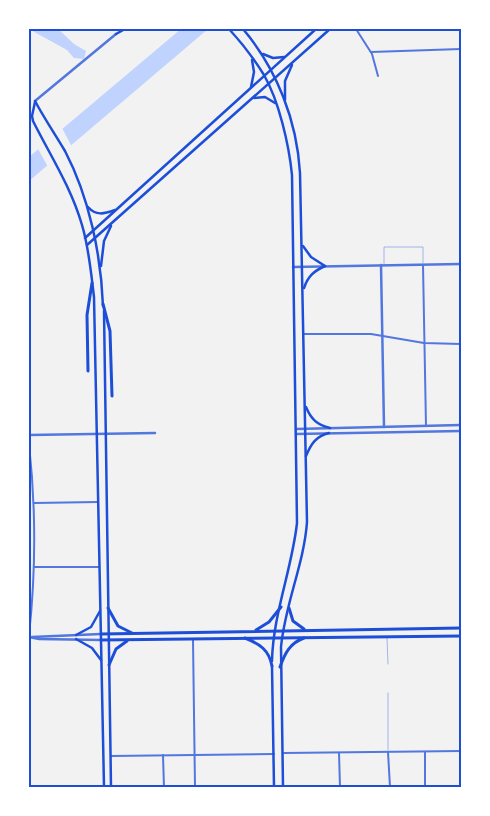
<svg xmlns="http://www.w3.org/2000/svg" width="490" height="816" font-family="Quicksand,sans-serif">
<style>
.water{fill:#bfd3fe}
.pier{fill:#f2f2f2}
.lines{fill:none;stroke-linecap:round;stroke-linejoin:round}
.service{stroke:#5277de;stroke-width:0.5}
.minor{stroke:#5277de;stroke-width:2}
.tertiary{stroke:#5277de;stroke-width:2.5}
.secondary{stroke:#1d4ed8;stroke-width:2.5}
.primary{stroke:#1d4ed8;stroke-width:3}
.neatline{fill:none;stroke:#1d4ed8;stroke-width:2}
</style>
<rect width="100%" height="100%" fill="#f2f2f2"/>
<!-- water -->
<g class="water">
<path d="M29,29H58L74,44L86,51L84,59L74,58L67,50Z"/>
<path d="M181,29H208L29,181V157Z"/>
</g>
<!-- pier -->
<path class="pier" d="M61,126L72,147L48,167L37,147Z"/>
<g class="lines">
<!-- service -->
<g class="service">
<path d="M384,264V247H423V263"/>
<path d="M387,638L388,664"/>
<path d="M388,693V750"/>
</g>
<!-- minor -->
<g class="minor">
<path d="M356,29L372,54L378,76"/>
<path d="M371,52L461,49"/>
<path d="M423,265L426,426"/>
<path d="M304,334H371L424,343L461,344"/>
<path d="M29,444C36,508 36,571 29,635"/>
<path d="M34,503L98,502"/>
<path d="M34,567H99"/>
<path d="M193,640L195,787"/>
<path d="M388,752L390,787"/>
<path d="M425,752V787"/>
<path d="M284,753L461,751"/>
<path d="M339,753L340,787"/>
<path d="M163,755L164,787"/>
<path d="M111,756L274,754"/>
</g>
<!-- tertiary -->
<g class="tertiary">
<path d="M35,101L116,34"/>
<path d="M381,265L384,427"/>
<path d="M293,267L461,264"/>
<path d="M296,429L461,425"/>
<path d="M296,434L461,431"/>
<path d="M29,435L155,433"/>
<path d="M29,637L39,639L101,640"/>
<path d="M32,637L101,634"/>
</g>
<!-- secondary -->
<g class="secondary">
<path d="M229,29C242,43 254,59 264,75C279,101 289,145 292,175L297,523C292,569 273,614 272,661"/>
<path d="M243,29C277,69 297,121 300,173L307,522C304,564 285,604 281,647L283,787"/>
<path d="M116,34L125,29"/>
<path d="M263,54L273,58L284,57"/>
<path d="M251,87L254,72L252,60"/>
<path d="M254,98L265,97L275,103"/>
<path d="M285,100V81L292,65"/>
<path d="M35,101C44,118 55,134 65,151C89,197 101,254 103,306"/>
<path d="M35,102L32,116L33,121C50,155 71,187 82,225C89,248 91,273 94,297L104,787"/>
<path d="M88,207C96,216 104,214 115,210"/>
<path d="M85,238L316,29"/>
<path d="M87,245L330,29"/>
<path d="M303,246L311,257L325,266"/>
<path d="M101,266L104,241L111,226"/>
<path d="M304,288C308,276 314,271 325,266"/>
<path d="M104,311L111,787"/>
<path d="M306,407C311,419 317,425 330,428"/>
<path d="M306,456C311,444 316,436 329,433"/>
<path d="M76,635L91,627L100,611"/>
<path d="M76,639L92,648L101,660"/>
<path d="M272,666L274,787"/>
</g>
<!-- primary -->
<g class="primary">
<path d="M103,304L110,331L112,396"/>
<path d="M88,371L87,315L92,283"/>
<path d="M108,608L118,626L132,633"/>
<path d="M289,608L293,621L304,629"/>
<path d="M256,630L269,622L281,607"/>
<path d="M101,634L461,628"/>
<path d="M245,638C260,644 269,650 272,666"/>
<path d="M101,640L461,636"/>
<path d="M109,665L116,649L127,641"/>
<path d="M280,667C285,653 290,643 304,638"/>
</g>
</g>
<!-- border -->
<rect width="490" height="816" fill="none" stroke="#ffffff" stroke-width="60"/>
<rect x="30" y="30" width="430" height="756" class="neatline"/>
</svg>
